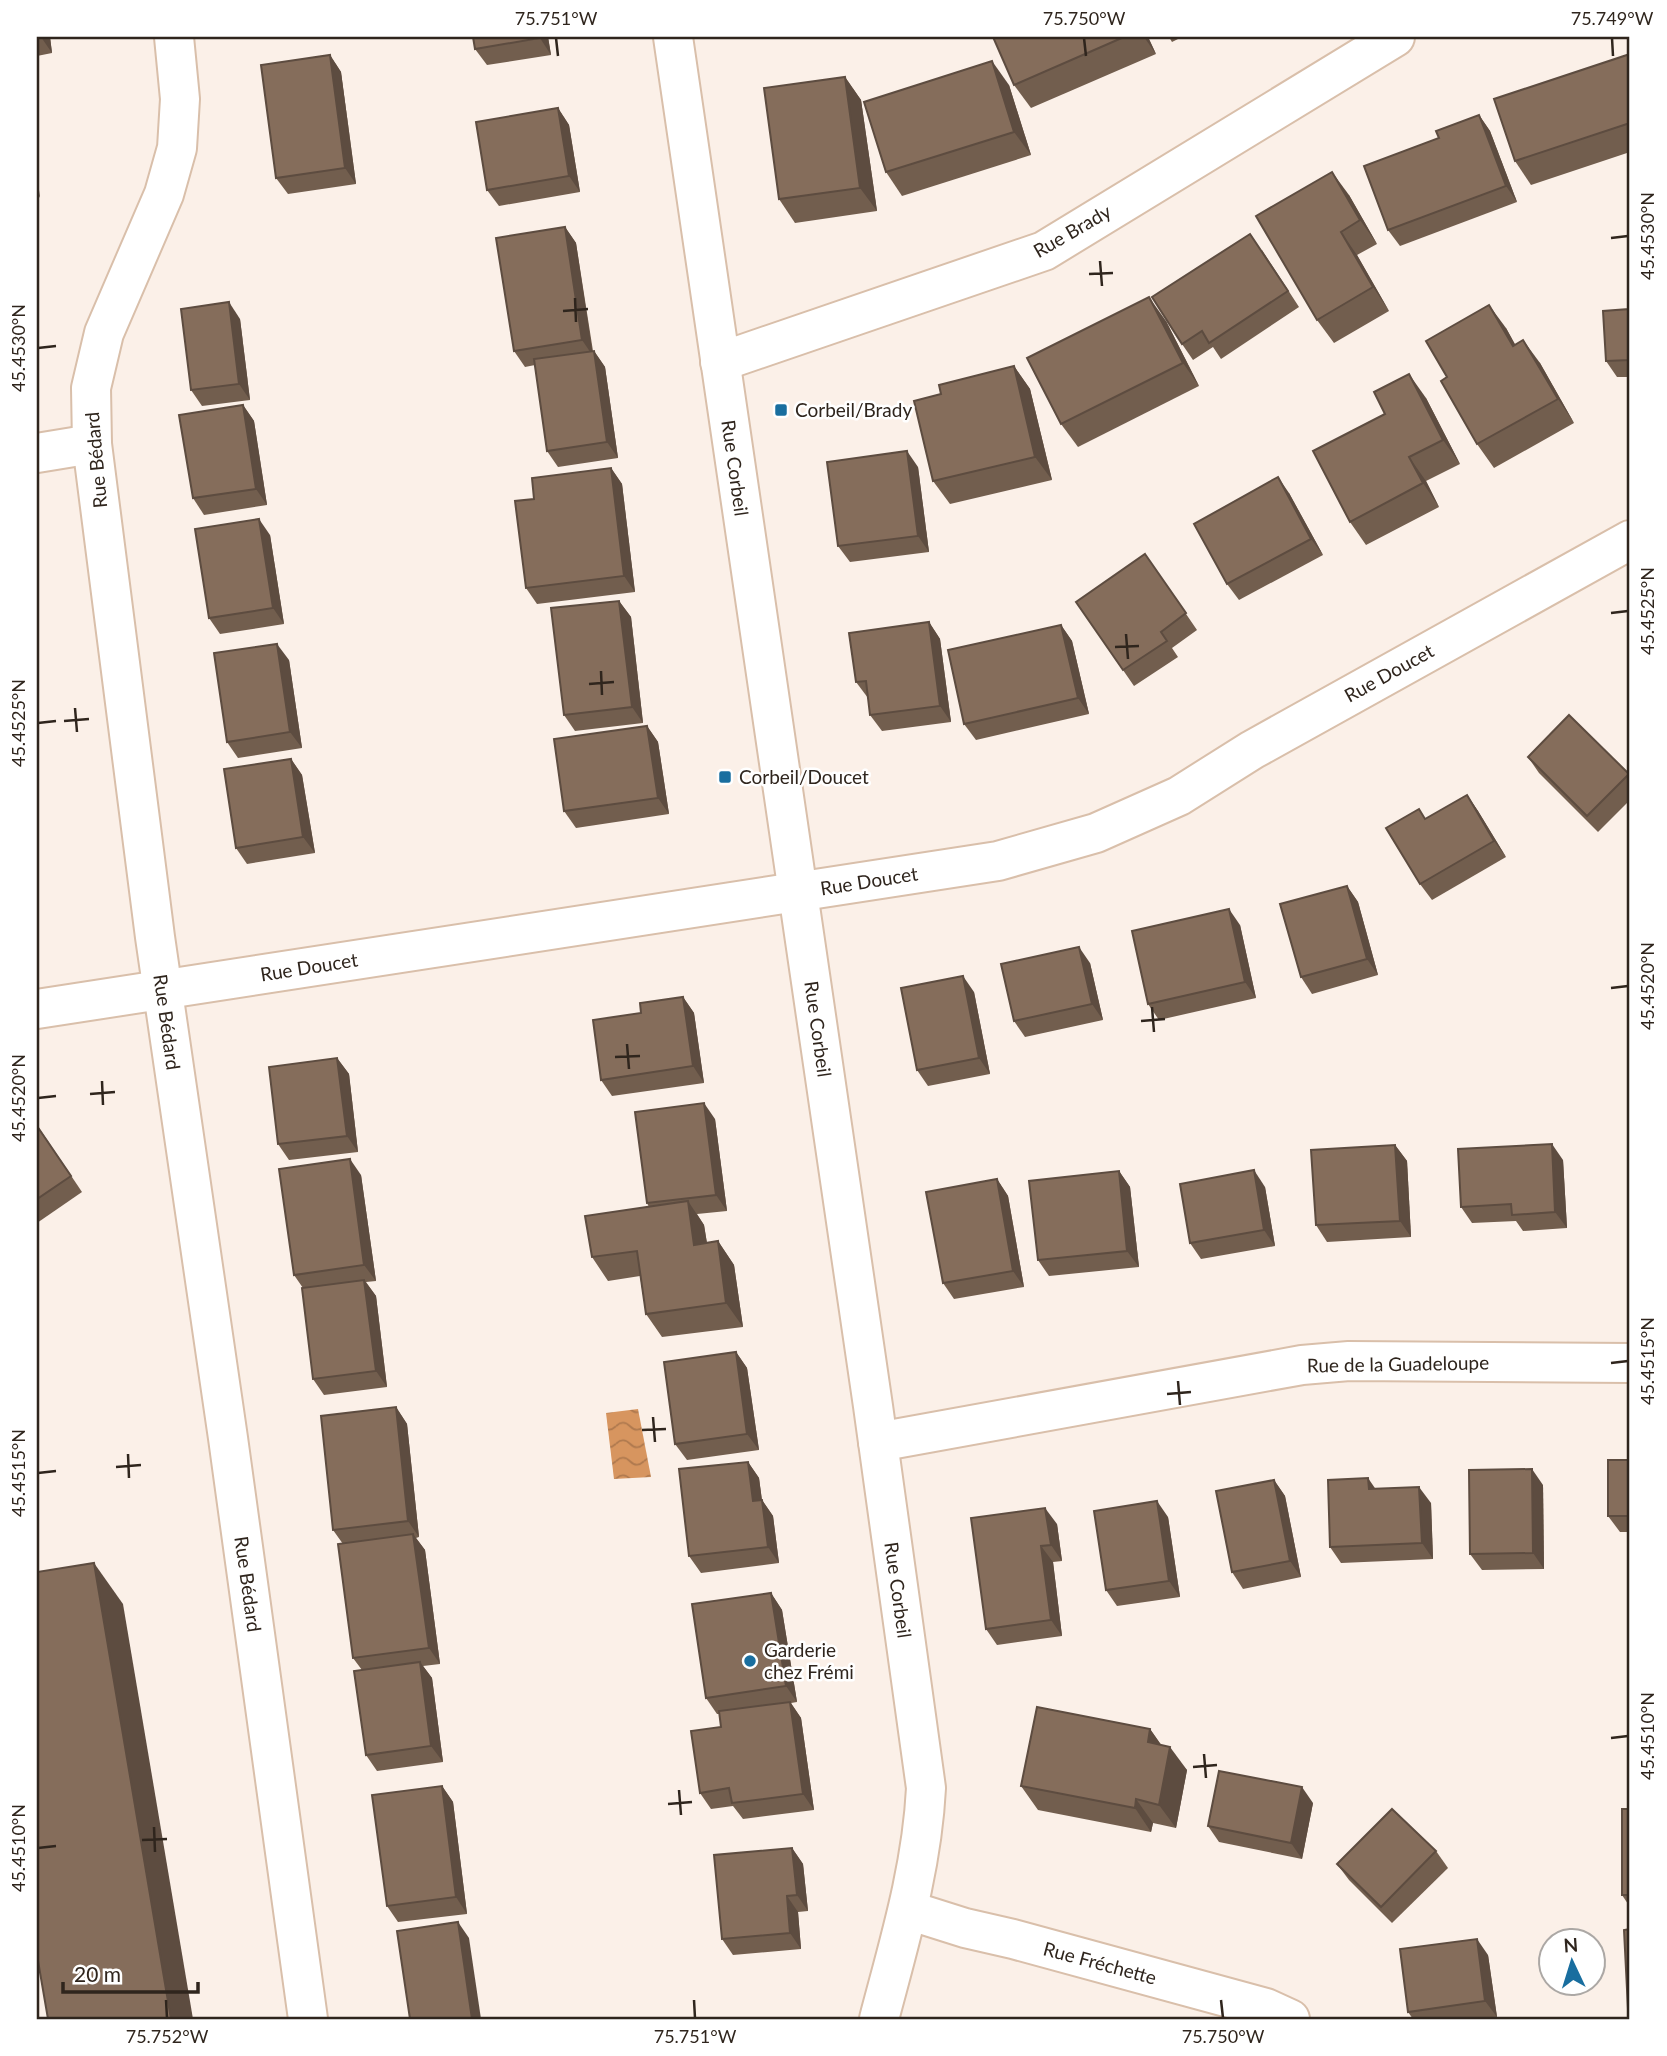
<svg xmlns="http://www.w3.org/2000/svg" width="1667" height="2056" font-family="Lato,sans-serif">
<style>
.water{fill:url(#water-waves)}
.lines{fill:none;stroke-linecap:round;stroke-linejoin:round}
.minor-casing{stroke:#d9bfaa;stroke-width:42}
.minor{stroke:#fff;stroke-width:38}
.wall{fill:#725e4e}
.shaded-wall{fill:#5d4c40}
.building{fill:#856d5b;stroke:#5d4c40;stroke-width:2}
.ticks{fill:none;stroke:#2f251d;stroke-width:2.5}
.poi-dot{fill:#196e9f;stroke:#fff;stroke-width:2.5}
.labels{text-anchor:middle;stroke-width:5;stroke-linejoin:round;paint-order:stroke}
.street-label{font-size:19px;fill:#2f251d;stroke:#fff}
.poi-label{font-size:19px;fill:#2f251d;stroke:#fff;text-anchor:start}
.neatline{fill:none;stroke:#2f251d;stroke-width:2.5}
.ticks-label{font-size:18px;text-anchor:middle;fill:#2f251d}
</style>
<defs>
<pattern id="water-waves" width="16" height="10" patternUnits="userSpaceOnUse" patternTransform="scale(1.75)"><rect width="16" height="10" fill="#d7955f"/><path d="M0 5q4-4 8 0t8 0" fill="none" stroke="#af794e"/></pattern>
</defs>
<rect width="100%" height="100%" fill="#fbf0e8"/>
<!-- water -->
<path class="water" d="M638,1409L651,1477L614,1479L606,1413Z"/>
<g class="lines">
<!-- minor casing -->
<g class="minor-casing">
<g id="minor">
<path d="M174,37L180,99L177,148L164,194L104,333L91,388L92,444L155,937L228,1438L308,2019"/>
<path d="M673,37L873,1406L926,1788C922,1868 899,1943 879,2019"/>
<path d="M720,362L1044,251L1395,37"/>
<path d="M37,453L92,444"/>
<path d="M37,1009L998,861L1096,833L1179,796L1252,750L1630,540"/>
<path d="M878,1442L1302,1365L1349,1361L1630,1363"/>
<path d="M908,1910L965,1928L1013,1939L1266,2008L1290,2019"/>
</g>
</g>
<!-- minor -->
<use href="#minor" class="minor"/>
</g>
<!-- wall -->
<g class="wall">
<path d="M37,37H50L52,53L37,56Z"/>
<path d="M548,37L551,55L487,65L475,49Z"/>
<path d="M993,37H1148L1156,54L1031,108L1014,85Z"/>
<path d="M1169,37H1182L1172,42Z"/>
<path d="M330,55L341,72L356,184L288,194L276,178Z"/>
<path d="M1630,55V152L1531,185L1515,161Z"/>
<path d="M845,77L861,100L877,211L795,223L779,199Z"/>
<path d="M1009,85L1031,155L902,196L886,172Z"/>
<path d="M558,108L569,125L580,192L499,206L487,190Z"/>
<path d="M1479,115L1490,131L1517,202L1400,246L1388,230L1439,138Z"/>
<path d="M1349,195L1377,244L1357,255L1389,311L1334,343L1317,320Z"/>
<path d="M565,227L576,243L593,351H594L605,367L618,458L558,467L547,451L535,365L525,367L514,351Z"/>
<path d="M1262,250L1299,307L1221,359L1213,347L1193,360L1182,344Z"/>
<path d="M1630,302V377H1617L1606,361L1629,309Z"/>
<path d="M240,319L250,400L202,406L191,390Z"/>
<path d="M1166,321L1199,386L1078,447L1061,424Z"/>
<path d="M1506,328L1515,345L1540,363L1574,423L1494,468L1477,444L1447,377Z"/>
<path d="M1014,366L1030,389L1052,480L950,504L933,481L941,394Z"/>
<path d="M1426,398L1460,464L1426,481L1439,507L1366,545L1350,522Z"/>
<path d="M243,405L254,421L267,505L204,515L193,498Z"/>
<path d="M918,467L929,552L850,562L838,546Z"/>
<path d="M611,468L622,484L635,592L537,604L526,588L534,499Z"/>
<path d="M1289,493L1323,555L1239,600L1227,584Z"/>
<path d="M270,535L284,624L220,634L209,618Z"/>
<path d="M1145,554L1197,630L1172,648L1178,657L1134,686L1076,602Z"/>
<path d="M619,601L631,617L643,723L575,731L564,715Z"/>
<path d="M929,622L940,639L951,722L882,731L870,715L868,698L856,682Z"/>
<path d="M1061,625L1072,641L1089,714L976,740L964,724Z"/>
<path d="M289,660L302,748L238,758L227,742Z"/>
<path d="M647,726L658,742L669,814L576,828L564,811Z"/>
<path d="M1528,757L1629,774L1630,776V800L1598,832L1539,773Z"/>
<path d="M291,759L302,775L315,853L247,864L236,848Z"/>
<path d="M1467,795L1478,811L1506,857L1432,900L1420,884L1426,819Z"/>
<path d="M1347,886L1358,902L1378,975L1312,994L1301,977Z"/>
<path d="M1240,925L1256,998L1159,1020L1148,1004Z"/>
<path d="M1090,963L1103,1020L1025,1037L1014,1021Z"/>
<path d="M974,992L990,1074L928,1086L917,1070Z"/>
<path d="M683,997L694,1013L704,1083L612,1096L601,1080L641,1013Z"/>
<path d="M337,1058L349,1074L358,1152L289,1160L278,1144Z"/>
<path d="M715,1119L727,1211L697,1214L704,1225L707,1243L718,1241L734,1265L743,1327L662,1337L646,1314L640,1276L608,1281L592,1257L649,1207L647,1203Z"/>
<path d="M37,1125L82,1192L37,1223Z"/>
<path d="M1395,1145L1407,1161L1411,1237L1327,1242L1316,1225Z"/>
<path d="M1563,1160L1567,1228L1523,1231L1516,1221L1472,1223L1461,1207Z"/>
<path d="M1119,1171L1130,1187L1139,1267L1049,1276L1038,1260Z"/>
<path d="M361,1175L376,1281L366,1282L376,1296L387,1387L324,1395L313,1379L303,1288L294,1275Z"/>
<path d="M997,1179L1008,1196L1024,1287L954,1299L943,1283Z"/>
<path d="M1265,1187L1275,1246L1201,1259L1190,1243Z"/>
<path d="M736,1352L747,1368L759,1450L687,1460L675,1444Z"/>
<path d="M396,1407L407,1424L419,1537L416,1538L425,1550L440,1664L423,1666L432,1678L443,1762L377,1771L366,1755L362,1670L353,1658L343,1544L333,1530Z"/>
<path d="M1630,1460V1532H1620L1608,1516Z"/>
<path d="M748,1462L759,1478L762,1500L773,1516L779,1563L701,1573L689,1556Z"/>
<path d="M1274,1480L1285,1496L1301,1577L1243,1589L1232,1572Z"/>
<path d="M1543,1485L1544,1569L1482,1570L1470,1554Z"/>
<path d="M1375,1488L1431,1503L1433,1559L1341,1563L1330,1547Z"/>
<path d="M1168,1517L1180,1597L1117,1606L1106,1590Z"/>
<path d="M1057,1524L1062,1561L1053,1562L1062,1636L997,1645L986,1629Z"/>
<path d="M771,1593L782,1610L797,1702L791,1703L801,1718L814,1810L743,1819L733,1806L711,1809L700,1793L721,1727L719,1714H717L706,1698Z"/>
<path d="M1150,1729L1161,1745L1187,1770L1176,1828L1153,1823L1151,1832L1038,1810L1021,1786Z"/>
<path d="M442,1786L453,1802L467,1914L398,1922L387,1906Z"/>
<path d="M1313,1803L1302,1859L1219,1842L1208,1826Z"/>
<path d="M1630,1809V1907L1622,1895Z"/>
<path d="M792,1848L803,1864L808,1911L798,1912L801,1949L733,1955L722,1939Z"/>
<path d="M1436,1851L1448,1868L1392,1923L1349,1880L1337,1864Z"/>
<path d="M1488,1955L1497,2017L1481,2019H1413L1408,2012Z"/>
</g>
<!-- shaded-wall -->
<g class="shaded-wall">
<path d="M41,37H50L52,53Z"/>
<path d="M540,37H548L551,55L540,38Z"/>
<path d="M1144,37H1148L1156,54Z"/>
<path d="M330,55L341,72L356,184L345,168Z"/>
<path d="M992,61L1009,85L1031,155L1014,132Z"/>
<path d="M845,77L861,100L877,211L860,188Z"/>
<path d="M558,108L569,125L580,192L569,176Z"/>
<path d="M1479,115L1490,131L1517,202L1506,186Z"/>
<path d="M1332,172L1349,195L1377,244L1360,220Z"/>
<path d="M37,174L40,198L37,192Z"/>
<path d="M565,227L576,243L593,356L582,340Z"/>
<path d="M1341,232L1357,255L1389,311L1373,287Z"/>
<path d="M1149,297L1166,321L1199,386L1183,363Z"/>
<path d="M229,302L240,319L250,400L239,384Z"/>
<path d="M1489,305L1506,328L1529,369L1513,346Z"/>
<path d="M1523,340L1540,363L1574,423L1558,399Z"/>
<path d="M594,351L605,367L618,458L607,442Z"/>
<path d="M1014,366L1030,389L1052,480L1035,457Z"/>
<path d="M1409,374L1426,398L1460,464L1443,440Z"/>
<path d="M243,405L254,421L267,505L256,489Z"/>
<path d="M907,451L918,467L929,552L918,536Z"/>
<path d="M1409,457L1426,481L1439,507L1423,483Z"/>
<path d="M611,468L622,484L635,592L624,576Z"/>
<path d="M1278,477L1289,493L1323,555L1311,539Z"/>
<path d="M259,519L270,535L284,624L273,608Z"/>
<path d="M619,601L631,617L643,723L632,707Z"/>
<path d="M929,622L940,639L951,722L940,706Z"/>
<path d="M1061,625L1072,641L1089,714L1078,698Z"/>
<path d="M277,644L289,660L302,748L290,732Z"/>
<path d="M647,726L658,742L669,814L658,798Z"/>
<path d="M291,759L302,775L315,853L303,837Z"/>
<path d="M1467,795L1478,811L1506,857L1494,841Z"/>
<path d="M1347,886L1358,902L1378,975L1367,959Z"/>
<path d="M1229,909L1240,925L1256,998L1245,982Z"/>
<path d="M1079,947L1090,963L1103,1020L1092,1004Z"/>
<path d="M963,976L974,992L990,1074L979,1058Z"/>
<path d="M683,997L694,1013L704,1083L693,1066Z"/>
<path d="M337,1058L349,1074L358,1152L347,1136Z"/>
<path d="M704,1103L715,1119L727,1211L716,1195Z"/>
<path d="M1552,1144L1563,1160L1567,1228L1555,1212Z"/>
<path d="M1395,1145L1407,1161L1411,1237L1400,1221Z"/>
<path d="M350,1159L361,1175L376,1281L364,1265Z"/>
<path d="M1254,1170L1265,1187L1275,1246L1264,1230Z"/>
<path d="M1119,1171L1130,1187L1139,1267L1127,1251Z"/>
<path d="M997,1179L1008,1196L1024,1287L1013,1271Z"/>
<path d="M688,1201L704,1225L711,1269L694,1245Z"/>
<path d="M718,1241L734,1265L743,1327L726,1303Z"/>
<path d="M364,1280L376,1296L387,1387L376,1371Z"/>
<path d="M736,1352L747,1368L759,1450L747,1434Z"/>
<path d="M396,1407L407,1424L419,1537L408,1521Z"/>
<path d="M748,1462L759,1478L764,1517L753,1501Z"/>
<path d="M1532,1469L1543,1485L1544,1569L1533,1553Z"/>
<path d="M1368,1478L1379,1494L1369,1489Z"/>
<path d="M1274,1480L1285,1496L1301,1577L1290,1561Z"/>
<path d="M1419,1487L1431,1503L1433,1559L1422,1543Z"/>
<path d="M762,1500L773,1516L779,1563L768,1547Z"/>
<path d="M1157,1501L1168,1517L1180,1597L1169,1581Z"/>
<path d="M1045,1508L1057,1524L1062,1561L1051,1545Z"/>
<path d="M413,1534L425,1550L440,1664L429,1648Z"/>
<path d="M1041,1546L1053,1562L1062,1636L1051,1620Z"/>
<path d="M94,1563L123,1604L193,2019H171Z"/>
<path d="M771,1593L782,1610L797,1702L786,1686Z"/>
<path d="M420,1662L432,1678L443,1762L431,1746Z"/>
<path d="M790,1702L801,1718L814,1810L803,1794Z"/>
<path d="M1150,1729L1167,1753L1148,1742Z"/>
<path d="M1170,1747L1187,1770L1176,1828L1159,1805Z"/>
<path d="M442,1786L453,1802L467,1914L456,1897Z"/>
<path d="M1302,1787L1313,1803L1302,1859L1291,1843Z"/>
<path d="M1136,1799L1153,1823L1151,1832L1135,1808Z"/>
<path d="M792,1848L803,1864L808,1911L797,1895Z"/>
<path d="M787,1896L798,1912L801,1949L790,1933Z"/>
<path d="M458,1922L469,1938L481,2019H472Z"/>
<path d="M1477,1939L1488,1955L1497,2017L1485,2001Z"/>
</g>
<!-- building -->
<g class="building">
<path d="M473,37H540V38L475,49Z"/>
<path d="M993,37H1124L1014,85Z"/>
<path d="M1630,54V123L1515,161L1494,99Z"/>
<path d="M330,55L345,168L276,178L261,65Z"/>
<path d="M992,61L1014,132L886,172L864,102Z"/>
<path d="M845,77L860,188L779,199L764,88Z"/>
<path d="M558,108L569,176L487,190L476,122Z"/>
<path d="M1479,115L1506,186L1388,230L1364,166L1439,138L1436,131Z"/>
<path d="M1332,172L1360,220L1341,232L1373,287L1317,320L1256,216Z"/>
<path d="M565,227L582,340L514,351L496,238Z"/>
<path d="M1250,234L1288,291L1209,343L1202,331L1182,344L1152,297Z"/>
<path d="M1149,297L1183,363L1061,424L1027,358Z"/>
<path d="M229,302L239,384L191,390L181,309Z"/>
<path d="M1629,302H1630V360L1606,361L1603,311L1629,309Z"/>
<path d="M1489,305L1513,346L1523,340L1558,399L1477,444L1441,381L1447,377L1426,341Z"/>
<path d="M594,351L607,442L547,451L534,359Z"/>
<path d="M1014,366L1035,457L933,481L914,401L941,394L939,385Z"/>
<path d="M1409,374L1443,440L1409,457L1423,483L1350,522L1313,451L1385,414L1374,392Z"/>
<path d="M243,405L256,489L193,498L179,415Z"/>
<path d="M907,451L918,536L838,546L827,462Z"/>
<path d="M611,468L624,576L526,588L515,501L534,499L532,478Z"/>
<path d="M1278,477L1311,539L1227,584L1194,524Z"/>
<path d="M259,519L273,608L209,618L195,529Z"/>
<path d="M1145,554L1186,613L1161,632L1167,641L1123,670L1076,602Z"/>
<path d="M619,601L632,707L564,715L551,608Z"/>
<path d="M929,622L940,706L870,715L866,681L856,682L849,633Z"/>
<path d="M1061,625L1078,698L964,724L948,650Z"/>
<path d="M277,644L290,732L227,742L214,653Z"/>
<path d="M1569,715L1629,774L1587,816L1528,757Z"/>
<path d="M647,726L658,798L564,811L554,739Z"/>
<path d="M291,759L303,837L236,848L224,769Z"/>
<path d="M1467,795L1494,841L1420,884L1386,828L1419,809L1425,819Z"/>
<path d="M1347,886L1367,959L1301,977L1280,904Z"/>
<path d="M1229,909L1245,982L1148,1004L1132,931Z"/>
<path d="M1079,947L1092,1004L1014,1021L1001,964Z"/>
<path d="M963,976L979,1058L917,1070L901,988Z"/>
<path d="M683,997L693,1066L601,1080L593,1020L641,1013L640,1003Z"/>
<path d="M337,1058L347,1136L278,1144L269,1067Z"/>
<path d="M704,1103L716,1195L647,1203L635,1112Z"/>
<path d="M37,1126L71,1176L37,1199Z"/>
<path d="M1552,1144L1555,1212L1512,1215L1511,1204L1461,1207L1458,1149Z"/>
<path d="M1395,1145L1400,1221L1316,1225L1311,1150Z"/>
<path d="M350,1159L364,1265L294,1275L279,1169Z"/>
<path d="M1254,1170L1264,1230L1190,1243L1180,1184Z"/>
<path d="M1119,1171L1127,1251L1038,1260L1029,1181Z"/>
<path d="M997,1179L1013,1271L943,1283L926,1192Z"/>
<path d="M688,1201L694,1245L718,1241L726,1303L646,1314L637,1251L592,1257L585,1216Z"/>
<path d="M364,1280L376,1371L313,1379L302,1288Z"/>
<path d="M736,1352L747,1434L675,1444L664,1362Z"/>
<path d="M396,1407L408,1521L333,1530L321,1416Z"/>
<rect x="1608" y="1460" width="22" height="56"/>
<path d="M748,1462L753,1501L762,1500L768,1547L689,1556L679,1469Z"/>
<path d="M1532,1469L1533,1553L1470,1554L1469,1470Z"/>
<path d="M1368,1478L1369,1489L1419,1487L1422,1543L1330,1547L1328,1480Z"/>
<path d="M1274,1480L1290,1561L1232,1572L1216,1491Z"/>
<path d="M1157,1501L1169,1581L1106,1590L1094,1511Z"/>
<path d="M1045,1508L1051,1545L1041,1546L1051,1620L986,1629L971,1518Z"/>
<path d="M413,1534L429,1648L353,1658L338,1544Z"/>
<path d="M94,1563L171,2019H48L37,1955V1572Z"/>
<path d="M771,1593L786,1686L706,1698L692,1604Z"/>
<path d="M420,1662L431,1746L366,1755L354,1671Z"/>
<path d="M790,1702L803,1794L732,1803L729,1788L700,1793L691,1731L721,1727L719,1711Z"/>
<path d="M1037,1707L1150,1729L1148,1742L1170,1747L1159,1805L1136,1799L1135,1808L1021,1786Z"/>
<path d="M1219,1771L1302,1787L1291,1843L1208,1826Z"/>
<path d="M442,1786L456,1897L387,1906L372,1795Z"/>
<path d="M1392,1809L1436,1851L1381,1907L1337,1864Z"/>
<rect x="1622" y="1809" width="8" height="86"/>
<path d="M792,1848L797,1895L787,1896L790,1933L722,1939L714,1855Z"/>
<path d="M458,1922L472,2019H410L397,1931Z"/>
<path d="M1630,1929V2009H1628L1624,1930Z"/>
<path d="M1477,1939L1485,2001L1408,2012L1400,1949Z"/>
</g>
<!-- ticks -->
<path class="ticks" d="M556,38L558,56M1084,38L1086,56M1612,38L1613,56M1611,238L1628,236M1100,261L1102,286M1089,274L1113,273M575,298L576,322M563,311L588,309M38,348L56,346M1611,613L1628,611M1126,634L1128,659M1115,647L1139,646M601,671L602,695M589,684L614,682M75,708L77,732M64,721L89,719M38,723L56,721M1611,988L1628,986M1152,1007L1154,1032M1141,1021L1165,1019M627,1044L629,1069M615,1057L640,1056M102,1081L103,1105M90,1094L115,1092M38,1098L56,1096M1611,1363L1628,1361M1178,1381L1180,1405M1167,1394L1191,1392M653,1417L655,1442M642,1430L666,1429M128,1454L129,1478M116,1467L141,1465M38,1473L56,1471M1611,1738L1628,1736M1204,1754L1206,1778M1193,1767L1217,1765M679,1790L681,1815M668,1804L692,1802M154,1827L155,1852M142,1840L167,1839M38,1848L56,1846M166,2000L167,2018M694,2000L695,2018M1221,2000L1223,2018"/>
<!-- markers -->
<g class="poi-dot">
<rect x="774" y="403" width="14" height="14" rx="3.5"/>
<rect x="718" y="770" width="14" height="14" rx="3.5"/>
<circle cx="750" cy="1661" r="7"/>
</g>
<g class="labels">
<!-- street labels -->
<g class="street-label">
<text transform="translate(1072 231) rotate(-30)" y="7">Rue Brady</text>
<text transform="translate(96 460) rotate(-95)" y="7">Rue Bédard</text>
<text transform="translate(735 468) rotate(82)" y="7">Rue Corbeil</text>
<text transform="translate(1389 673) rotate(-29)" y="7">Rue Doucet</text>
<text transform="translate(869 881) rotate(-9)" y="7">Rue Doucet</text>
<text transform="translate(309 967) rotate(-9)" y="7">Rue Doucet</text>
<text transform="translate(167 1022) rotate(82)" y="7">Rue Bédard</text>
<text transform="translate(818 1029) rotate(82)" y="7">Rue Corbeil</text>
<text transform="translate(1398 1364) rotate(-1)" y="7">Rue de la Guadeloupe</text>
<text transform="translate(248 1584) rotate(82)" y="7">Rue Bédard</text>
<text transform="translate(898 1590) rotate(82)" y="7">Rue Corbeil</text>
<text transform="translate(1100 1963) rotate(15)" y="7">Rue Fréchette</text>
</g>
<!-- poi labels -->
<g class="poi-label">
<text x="795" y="417">Corbeil/Brady</text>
<text x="739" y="784">Corbeil/Doucet</text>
<text x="764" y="1657">Garderie<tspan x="764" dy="22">chez Frémi</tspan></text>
</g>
</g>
<!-- border -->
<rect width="1667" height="2056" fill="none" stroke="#ffffff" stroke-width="77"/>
<!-- north arrow -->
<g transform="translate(1572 1962) rotate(356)"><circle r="33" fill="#ffffff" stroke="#aca8a5" stroke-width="2"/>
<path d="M0-5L12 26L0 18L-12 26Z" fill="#196e9f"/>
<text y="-10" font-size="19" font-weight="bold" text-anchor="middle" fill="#2f251d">N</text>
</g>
<!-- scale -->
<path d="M63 1982v10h135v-10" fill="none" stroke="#2f251d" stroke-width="3.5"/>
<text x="74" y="1982" font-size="21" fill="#2f251d" stroke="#ffffff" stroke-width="5" paint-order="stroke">20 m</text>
<rect x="38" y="38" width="1590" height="1980" class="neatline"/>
<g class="ticks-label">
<text x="556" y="25">75.751°W</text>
<text x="1084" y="25">75.750°W</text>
<text x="1612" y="25">75.749°W</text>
<text transform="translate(1648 236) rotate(-90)" y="6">45.4530°N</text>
<text transform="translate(19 348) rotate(-90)" y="6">45.4530°N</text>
<text transform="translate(1648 611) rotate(-90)" y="6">45.4525°N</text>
<text transform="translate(19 723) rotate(-90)" y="6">45.4525°N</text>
<text transform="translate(1648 986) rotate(-90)" y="6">45.4520°N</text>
<text transform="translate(19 1098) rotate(-90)" y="6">45.4520°N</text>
<text transform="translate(1648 1361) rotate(-90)" y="6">45.4515°N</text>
<text transform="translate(19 1473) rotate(-90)" y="6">45.4515°N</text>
<text transform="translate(1648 1736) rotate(-90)" y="6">45.4510°N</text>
<text transform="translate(19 1848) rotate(-90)" y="6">45.4510°N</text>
<text x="167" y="2043">75.752°W</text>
<text x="695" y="2043">75.751°W</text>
<text x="1223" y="2043">75.750°W</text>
</g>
</svg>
